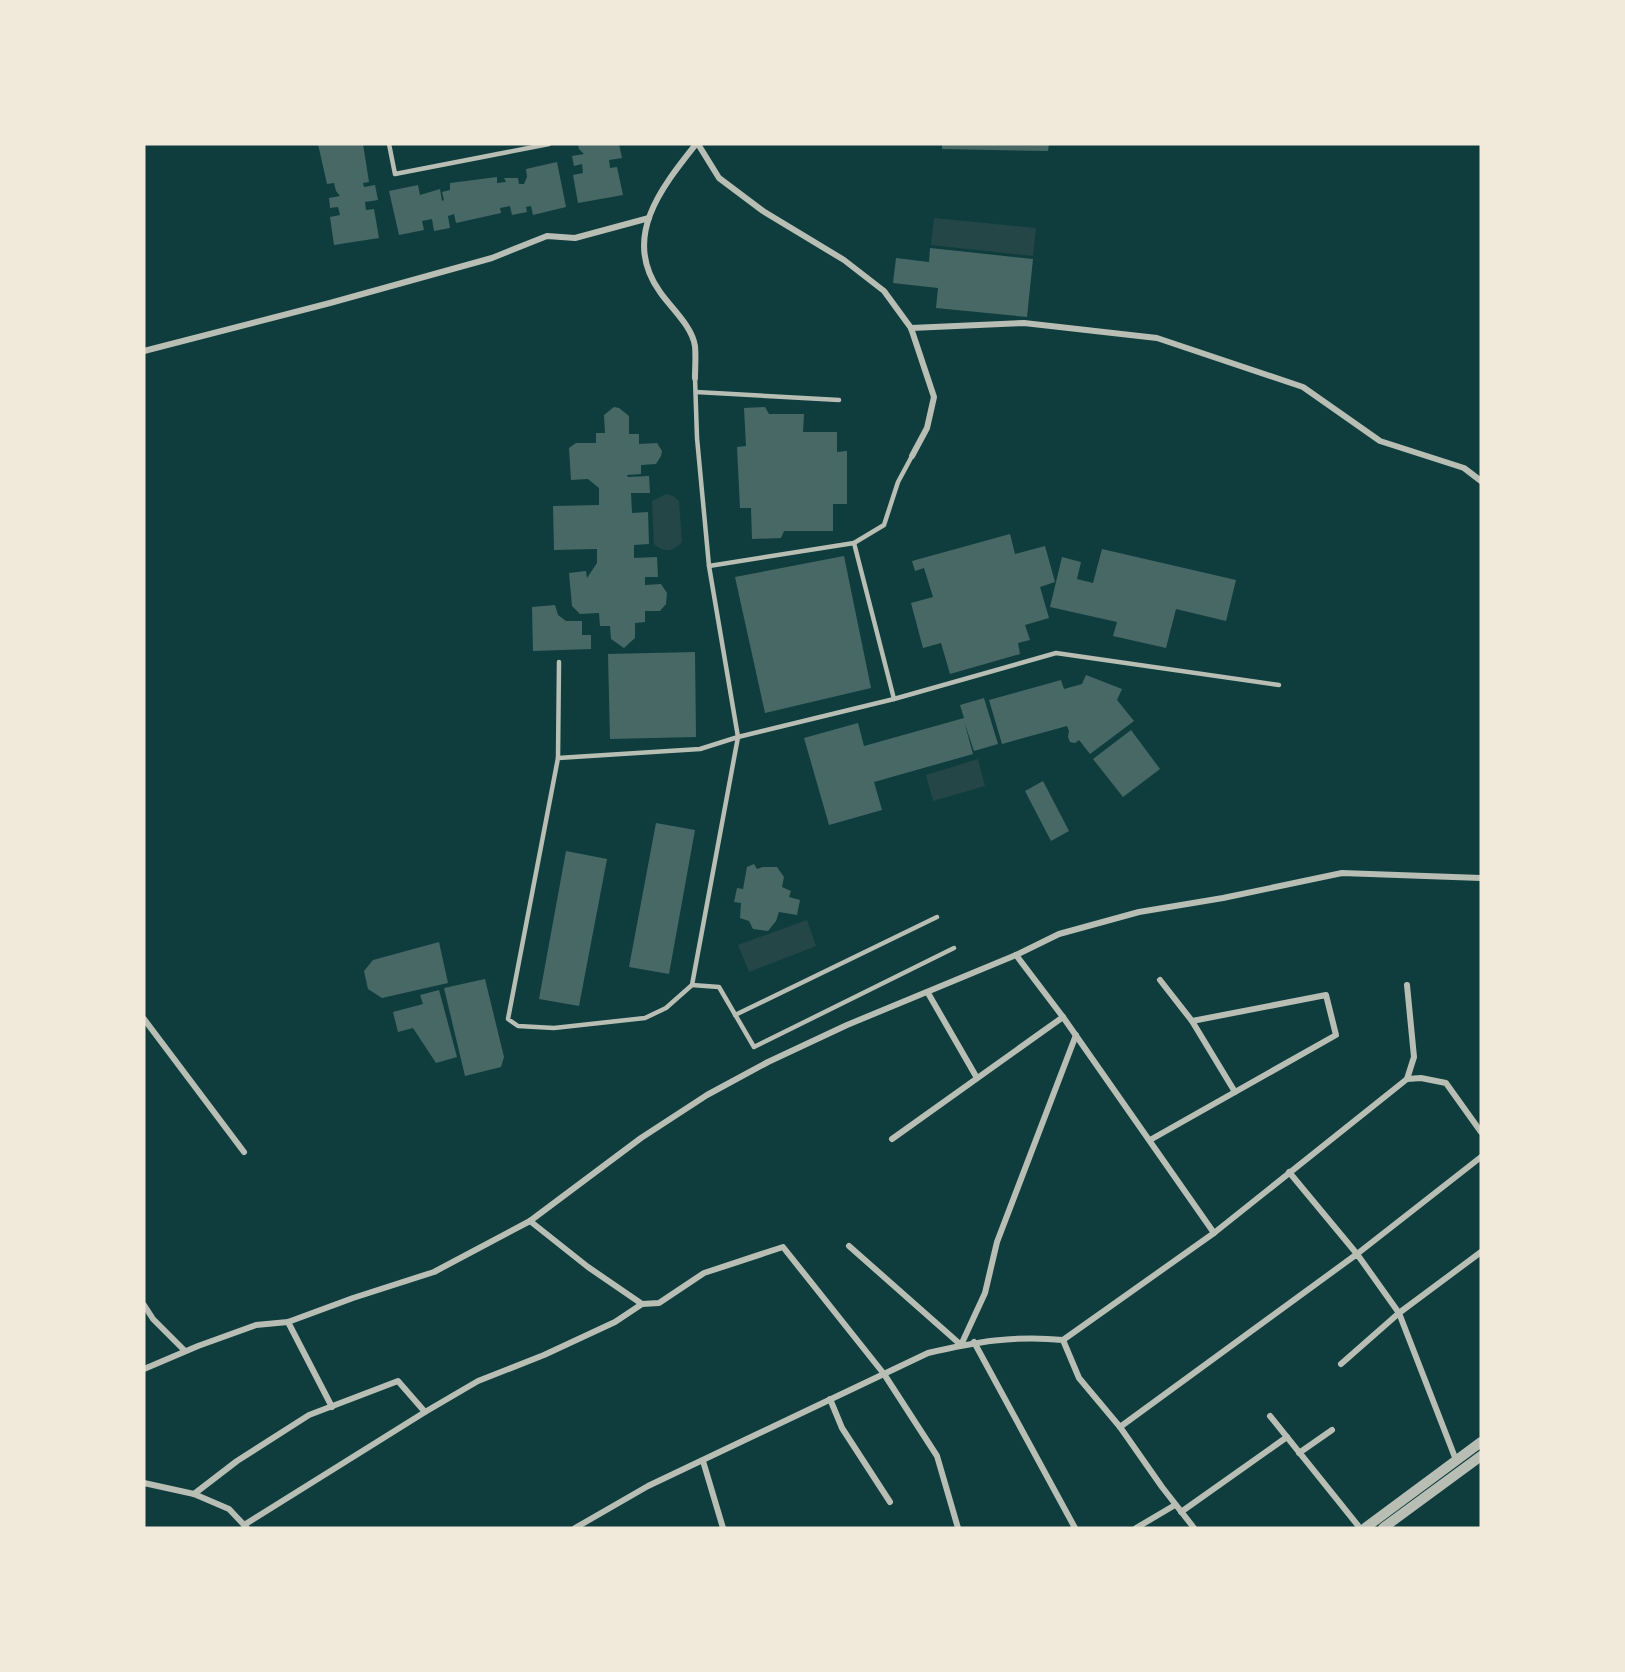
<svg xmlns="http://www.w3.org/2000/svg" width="1625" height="1672" font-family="Karla,sans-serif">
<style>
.green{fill:#244646}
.building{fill:#486865}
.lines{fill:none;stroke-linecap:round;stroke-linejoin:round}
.service{stroke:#b8beb3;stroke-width:4.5}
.minor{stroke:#b8beb3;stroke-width:6}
.tertiary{stroke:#b8beb3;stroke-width:10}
</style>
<rect width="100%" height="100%" fill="#0f3d3e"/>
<!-- green -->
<g class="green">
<path d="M934,218L1036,228L1033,256L931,245Z"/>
<path d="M666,494L673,496L679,501L682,542C673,552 664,553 654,544L652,501Z"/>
<path d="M978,759L985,786L933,801L926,775Z"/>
<path d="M807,920L816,946L749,972L738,945Z"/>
</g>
<!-- building -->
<g class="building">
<path d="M318,144H363L369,182L363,183L364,187L375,185L378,200L365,202L366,210L374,209L379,238L334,245L330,217L340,215L338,207L330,208L329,198L340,196L336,191L334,183L327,184Z"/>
<path d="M578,144H619L622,158L609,160L610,168L617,167L623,195L578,203L573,175L583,173L582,164L574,166L572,156L584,154L579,149Z"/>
<path d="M942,144H1049L1048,151L942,149Z"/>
<path d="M557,162L566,207L533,215L531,206L526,207L527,212L512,215L510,206L500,208L501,213L456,223L454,214L448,216L450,228L434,231L432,219L422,221L424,230L399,235L389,191L418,185L420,195L440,189L442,201L444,200L442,192L450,190V183L497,177V183L506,182L504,178H518L519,184H524L527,177L526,169Z"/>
<path d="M930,248L1033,259L1027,317L936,308L938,288L893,283L896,258L929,262Z"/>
<path d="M614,407L619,408L629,416V434H639V444L657,443L662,451L661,456L656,464L641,465V474L627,475L628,477L649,476L650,493H631L632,513L648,512L649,544L634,545V558L657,557L658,577H645V585L661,584L667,593L666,604L660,611H645V622L635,623V638L624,648L611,639L610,626H600L599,613L580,614L572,606L569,573L586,571L587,578L597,563V549L554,550L553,506L599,505V488L588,479L571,480L569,448L576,443H596V433H605L604,415Z"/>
<path d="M765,407L769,414H804L803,432H837V452L847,451V504H833V531H784L781,538L752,539L751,508H740L737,447L746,446L744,408Z"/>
<path d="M1010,534L1015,554L1045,546L1055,582L1040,587L1049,618L1025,625L1030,640L1018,643L1020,654L950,674L941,643L923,648L911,603L933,597L924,568L915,571L912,561Z"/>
<path d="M1102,549L1236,580L1226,621L1176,609L1166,648L1113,636L1117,622L1050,607L1062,557L1081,562L1077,579L1093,583Z"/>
<path d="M844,556L871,688L765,713L735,577Z"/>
<path d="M555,605L558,615L566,621H582V635H591V649L533,651L532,607Z"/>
<path d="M695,652L696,737L610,739L608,654Z"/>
<path d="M1086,675L1122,689L1117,700L1134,721L1090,754L1079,740L1075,743L1070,742L1068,737L1069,731L1067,726L1002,744L989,700L1061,680L1064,689L1082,684Z"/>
<path d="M984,698L998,744L974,751L964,721L973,754L874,782L882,810L829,825L804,738L858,723L864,746L964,718L960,705Z"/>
<path d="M1131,730L1160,769L1123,797L1093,759Z"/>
<path d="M1043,781L1069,831L1051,841L1025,791Z"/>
<path d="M656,823L695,830L669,974L629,967Z"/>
<path d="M566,851L607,859L579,1006L539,999Z"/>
<path d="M754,864L757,869L763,867H777L784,877L782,887L791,891L789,897L800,900L797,915L779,912L776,921L768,931L753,929L749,921L740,918L741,903L734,902L737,888L743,889L747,867Z"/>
<path d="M439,942L448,983L382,998L368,989L364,971L373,960Z"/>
<path d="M485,979L504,1057L501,1067L465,1076L444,988Z"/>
<path d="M439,990L457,1057L436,1063L413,1028L398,1032L393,1012L423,1004L420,995Z"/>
</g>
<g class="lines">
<!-- service -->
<g class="service">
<path d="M389,144L395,174L549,144"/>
<path d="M695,378L697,438L709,566L738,737L700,749L558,758L508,1019L518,1026L554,1028L645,1018L666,1008L692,985L738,737L894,699L854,543L884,525L898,482L912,456"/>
<path d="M696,392L839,400"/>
<path d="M709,566L854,543"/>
<path d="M894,699L1056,653L1279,685"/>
<path d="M558,758L559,662"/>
<path d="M692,985L719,987L754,1047L954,948"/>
<path d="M735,1015L937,917"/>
</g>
<!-- minor -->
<g class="minor">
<path d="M698,144L719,178L763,211L844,260L884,291L911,328L934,397L927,428L912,456"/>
<path d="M911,328L1024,323L1157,338L1303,387L1380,441L1464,468L1481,481"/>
<path d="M144,351L330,303L492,258L547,236L575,238L649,218"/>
<path d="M695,378C695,368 696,356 695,346C692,326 671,308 660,292C621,238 661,188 696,144"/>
<path d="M1016,955L1059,934L1139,912L1223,898L1342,873L1481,878"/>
<path d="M928,993L977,1078"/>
<path d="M144,1019L244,1152"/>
<path d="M1192,1021L1235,1092"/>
<path d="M1407,1079L1421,1078L1446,1083L1481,1132"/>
<path d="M892,1139L1063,1017"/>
<path d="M1150,1140L1336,1035L1326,995L1192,1021L1160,980"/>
<path d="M1289,1172L1357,1254L1481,1157"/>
<path d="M1214,1233L1407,1079L1414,1057L1407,985"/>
<path d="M849,1246L961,1345L985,1293L997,1242L1076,1035"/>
<path d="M642,1304L659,1303L704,1273L783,1247L884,1374L937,1456L958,1528"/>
<path d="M144,1305L153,1319L185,1351"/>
<path d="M288,1322L332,1407"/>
<path d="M974,1342L1075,1528"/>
<path d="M1341,1364L1399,1313L1481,1252"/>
<path d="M144,1369L198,1346L256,1325L288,1322L353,1298L434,1272L530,1221L641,1138L707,1095L768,1062L847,1025L1016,955L1063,1017L1214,1233L1063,1340"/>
<path d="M830,1399L842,1428L890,1502"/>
<path d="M1270,1416L1360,1528"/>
<path d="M1120,1427L1162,1487L1194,1528"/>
<path d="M1299,1453L1332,1430"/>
<path d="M703,1461L723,1528"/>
<path d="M144,1483L194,1494L229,1509L247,1528"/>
<path d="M194,1494L237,1461L309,1415L398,1381L425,1412L478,1381L544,1355L615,1322L642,1304L588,1267L530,1221"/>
<path d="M1181,1512L1287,1437"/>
<path d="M244,1525L425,1412"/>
<path d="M575,1528L648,1486L928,1353C975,1342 1015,1335 1063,1340L1079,1378L1120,1427L1357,1254L1399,1313L1456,1460"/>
<path d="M1136,1528L1175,1505"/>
</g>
<!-- tertiary -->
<g class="tertiary">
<path d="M1365,1528L1481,1442"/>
<path d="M1383,1528L1481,1456"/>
</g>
</g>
<!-- border -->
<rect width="1625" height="1672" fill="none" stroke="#f1e9da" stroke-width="291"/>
</svg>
